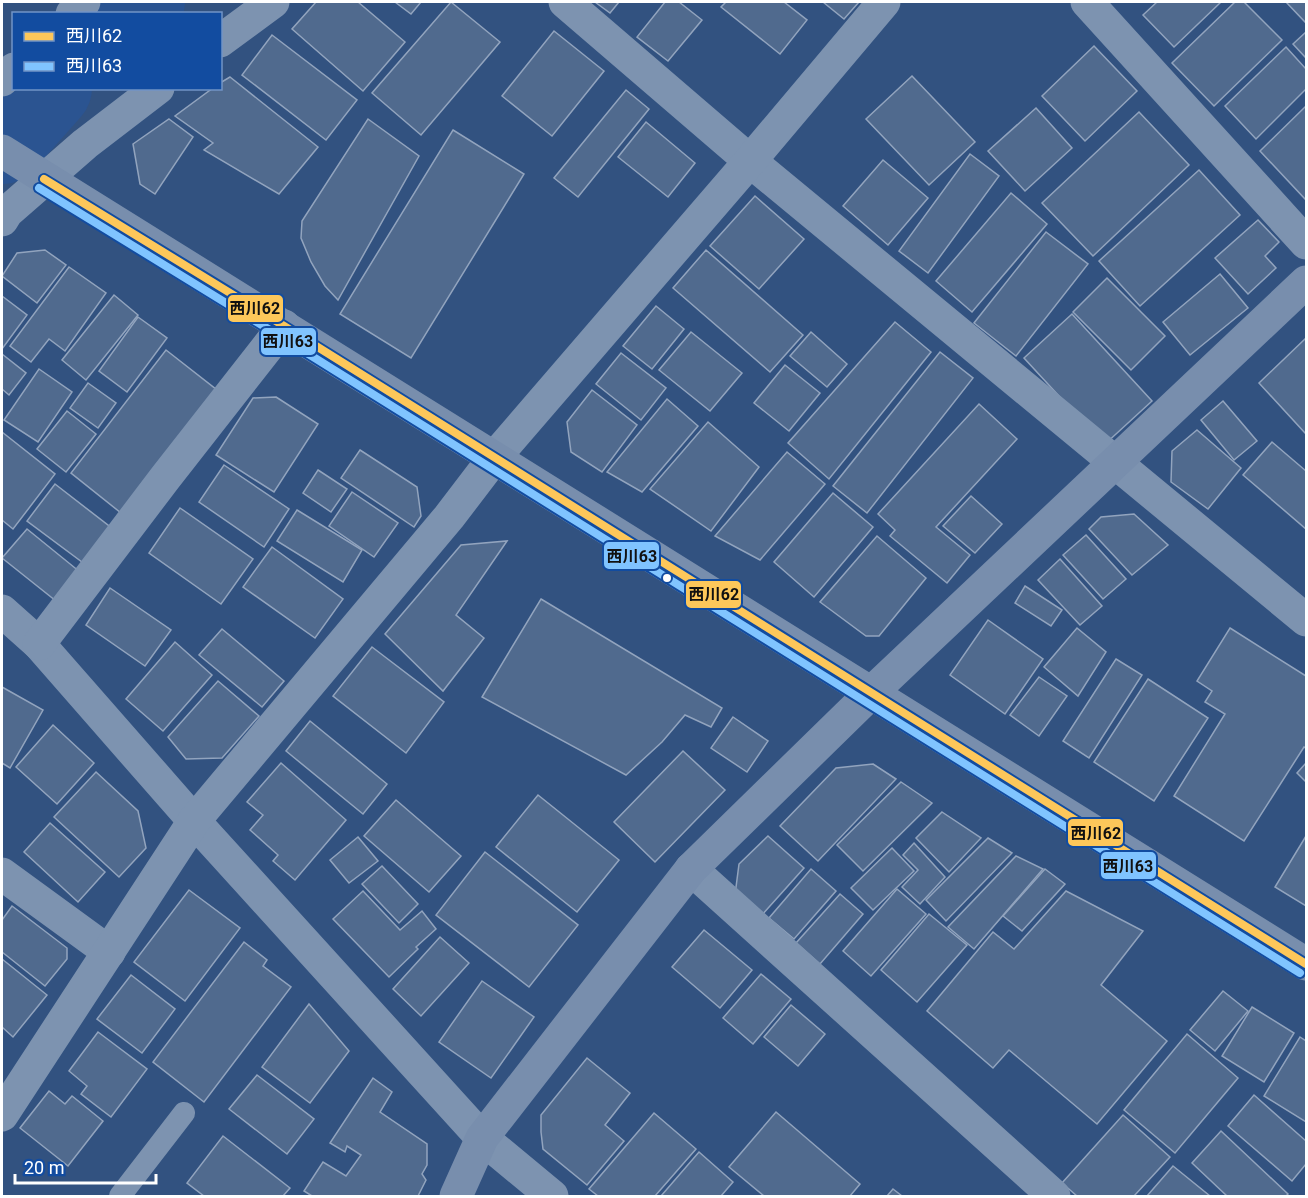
<svg xmlns="http://www.w3.org/2000/svg" width="1308" height="1198" font-family="Roboto,'Noto Sans JP',sans-serif">
<style>
.lines{fill:none;stroke-linecap:round;stroke-linejoin:round}
.river{stroke:#2b5491;stroke-width:86}
.building{fill:#506a8e;stroke:#92a4be;stroke-width:1.5}
.lane{stroke:#7d93b0;stroke-width:22}
.street{stroke:#7d93b0;stroke-width:33}
.secondary{stroke:#788ead;stroke-width:33}
.bus-1-casing{stroke:#124ca0;stroke-width:12}
.bus-2-casing{stroke:#124ca0;stroke-width:12}
.bus-1{stroke:#fdc75a;stroke-width:8}
.bus-2{stroke:#80c4ff;stroke-width:8}
.bus-dot{fill:#fff;stroke:#124ca0;stroke-width:2}
.line-badge{stroke:#124ca0;stroke-width:2}
.pale-badge-label{font-size:16px;text-anchor:middle;font-weight:bold;fill:#111}
</style>
<rect width="100%" height="100%" fill="#325280"/>
<g class="lines">
<!-- river -->
<g class="river">
<path d="M129,14L142,2"/>
<path d="M2,141L49,88"/>
</g>
</g>
<!-- building -->
<g class="building">
<path d="M316,2H358L405,42L363,91L292,29Z"/>
<path d="M395,2H421L411,14Z"/>
<path d="M451,2L500,42L421,135L372,93Z"/>
<path d="M595,2H619L610,13Z"/>
<path d="M665,2H679L702,20L668,61L637,37Z"/>
<path d="M726,2H784L807,20L780,54L721,7Z"/>
<path d="M823,2H859L844,19Z"/>
<path d="M1157,2H1221L1174,47L1143,15Z"/>
<path d="M1235,2H1244L1282,40L1214,106L1172,63Z"/>
<path d="M1286,2H1306V23Z"/>
<path d="M554,31L604,71L552,136L502,96Z"/>
<path d="M1306,32V58L1293,44Z"/>
<path d="M272,35L357,100L326,140L242,75Z"/>
<path d="M1094,46L1137,91L1085,141L1042,96Z"/>
<path d="M1286,47L1306,69V89L1256,139L1225,106Z"/>
<path d="M912,76L975,142L929,185L866,119Z"/>
<path d="M230,77L318,147L279,194L204,150L213,143L175,116L213,88H220V83Z"/>
<path d="M626,90L649,109L578,197L554,178Z"/>
<path d="M1306,106V200L1260,151Z"/>
<path d="M1036,108L1072,148L1025,191L988,151Z"/>
<path d="M1139,112L1189,165L1093,256L1042,203Z"/>
<path d="M169,119L193,137L155,194L140,184L133,144Z"/>
<path d="M368,119L419,156L338,300L325,286L311,262L301,238L302,221Z"/>
<path d="M646,122L695,163L668,197L618,157Z"/>
<path d="M453,130L524,174L411,358L340,314Z"/>
<path d="M970,154L999,176L928,273L899,251Z"/>
<path d="M883,160L928,198L888,245L843,206Z"/>
<path d="M1199,170L1240,215L1140,306L1099,261Z"/>
<path d="M1011,193L1047,224L972,312L936,281Z"/>
<path d="M755,196L804,239L759,289L710,246Z"/>
<path d="M1258,220L1279,242L1265,256L1276,268L1248,294L1215,258Z"/>
<path d="M1046,232L1088,264L1016,356L974,323Z"/>
<path d="M45,250L66,265L37,303L2,276L17,253Z"/>
<path d="M706,250L803,335L770,372L673,288Z"/>
<path d="M69,267L106,293L65,351L49,339L31,362L10,346Z"/>
<path d="M1220,274L1248,308L1190,355L1163,322Z"/>
<path d="M1107,278L1165,336L1131,370L1073,312Z"/>
<path d="M114,295L138,315L86,380L62,360Z"/>
<path d="M2,296L27,315L2,349Z"/>
<path d="M656,306L684,329L652,369L623,346Z"/>
<path d="M1072,314L1152,401L1104,445L1024,358Z"/>
<path d="M138,317L167,338L127,392L99,371Z"/>
<path d="M895,322L931,352L829,479L788,443Z"/>
<path d="M691,332L742,373L710,411L659,370Z"/>
<path d="M811,332L847,364L827,387L790,356Z"/>
<path d="M1306,338V434L1259,383Z"/>
<path d="M166,350L217,390L121,513L71,473Z"/>
<path d="M940,352L973,378L867,513L833,486Z"/>
<path d="M621,353L666,388L641,420L596,384Z"/>
<path d="M2,354L26,373L9,395L2,389Z"/>
<path d="M785,365L820,393L789,431L754,403Z"/>
<path d="M39,369L72,392L38,442L4,420Z"/>
<path d="M88,383L116,403L98,428L70,408Z"/>
<path d="M592,390L637,425L602,472L571,452L567,422Z"/>
<path d="M276,397L318,424L274,492L216,455L253,398Z"/>
<path d="M667,399L698,426L642,492L607,472Z"/>
<path d="M1223,401L1257,441L1234,460L1201,420Z"/>
<path d="M979,404L1017,439L936,527L970,555L947,583L890,536L895,530L878,514Z"/>
<path d="M67,411L96,434L66,472L37,449Z"/>
<path d="M708,422L759,467L711,531L650,489Z"/>
<path d="M1197,430L1241,468L1208,509L1171,482L1172,451Z"/>
<path d="M2,432L55,474L13,529L2,520Z"/>
<path d="M1272,442L1306,471V529L1243,475Z"/>
<path d="M360,450L417,487L421,516L414,527L341,478Z"/>
<path d="M787,452L825,484L760,560L715,536Z"/>
<path d="M224,465L289,509L264,547L199,502Z"/>
<path d="M318,470L347,489L331,512L303,493Z"/>
<path d="M55,484L113,529L86,565L27,521Z"/>
<path d="M352,492L398,523L374,557L329,526Z"/>
<path d="M833,493L873,527L814,597L774,562Z"/>
<path d="M971,496L1002,524L975,553L943,526Z"/>
<path d="M180,508L253,559L221,604L149,553Z"/>
<path d="M297,510L362,550L343,582L277,541Z"/>
<path d="M1134,514L1168,545L1132,575L1089,529L1101,517Z"/>
<path d="M27,529L80,572L56,601L2,558Z"/>
<path d="M1086,535L1126,579L1103,599L1063,555Z"/>
<path d="M877,536L926,578L879,636H866L820,602Z"/>
<path d="M507,541L456,615L484,638L443,691L385,634L461,545Z"/>
<path d="M272,547L343,599L315,638L243,587Z"/>
<path d="M1060,559L1102,606L1080,625L1038,580Z"/>
<path d="M1025,586L1062,610L1051,626L1015,603Z"/>
<path d="M110,588L171,630L145,666L86,625Z"/>
<path d="M541,599L722,708L711,727L685,715L662,742L626,775L482,697Z"/>
<path d="M988,620L1043,659L1005,714L950,675Z"/>
<path d="M1077,628L1106,652L1078,696L1044,667Z"/>
<path d="M1230,628L1306,676V748L1304,747L1244,841L1174,796L1225,714L1205,702L1212,691L1197,681Z"/>
<path d="M222,629L284,681L262,707L199,655Z"/>
<path d="M175,642L212,675L163,731L126,699Z"/>
<path d="M372,647L444,702L406,753L333,696Z"/>
<path d="M1116,659L1142,675L1089,758L1063,741Z"/>
<path d="M1039,677L1067,696L1039,736L1010,715Z"/>
<path d="M1148,679L1208,718L1154,801L1094,762Z"/>
<path d="M218,681L259,716L222,758L186,759L168,737Z"/>
<path d="M2,687L43,710L10,768L2,763Z"/>
<path d="M733,717L768,741L747,772L711,748Z"/>
<path d="M310,721L387,784L363,814L286,751Z"/>
<path d="M53,725L94,763L57,804L16,767Z"/>
<path d="M683,751L725,790L655,862L614,822Z"/>
<path d="M281,763L346,820L295,880L273,861L278,855L250,830L263,815L247,802Z"/>
<path d="M1306,763V782L1297,773Z"/>
<path d="M873,764L896,779L818,861L780,826L836,768Z"/>
<path d="M96,772L138,811L146,848L119,877L54,817Z"/>
<path d="M901,782L932,803L863,871L837,845Z"/>
<path d="M538,795L619,860L577,912L496,847Z"/>
<path d="M396,800L461,856L429,892L364,836Z"/>
<path d="M942,812L981,838L949,872L916,838Z"/>
<path d="M50,823L105,872L78,902L24,852Z"/>
<path d="M768,836L804,868L761,916L735,895L739,864Z"/>
<path d="M1306,836V906L1275,887Z"/>
<path d="M358,837L378,861L349,883L330,860Z"/>
<path d="M988,838L1012,853L946,921L926,900Z"/>
<path d="M914,843L945,877L920,904L902,887L918,870L903,855Z"/>
<path d="M892,848L914,871L873,910L851,888Z"/>
<path d="M485,852L578,925L529,987L436,915Z"/>
<path d="M1016,856L1043,869L974,949L948,927Z"/>
<path d="M382,866L418,904L399,923L362,884Z"/>
<path d="M811,869L836,891L794,939L769,918Z"/>
<path d="M1045,869L1065,884L1022,931L1003,916Z"/>
<path d="M897,889L926,914L871,976L843,951Z"/>
<path d="M189,890L240,928L185,1001L134,962Z"/>
<path d="M363,891L400,930L422,911L436,929L416,947L418,949L389,977L333,919Z"/>
<path d="M1066,891L1143,931L1101,985L1167,1041L1097,1124L1009,1050L993,1068L927,1011L993,932L1014,949Z"/>
<path d="M840,894L863,914L820,964L796,943Z"/>
<path d="M12,906L67,948V959L45,986L2,952V920Z"/>
<path d="M929,914L967,945L917,1002L881,970Z"/>
<path d="M704,930L752,970L720,1008L672,967Z"/>
<path d="M440,937L469,963L421,1016L393,989Z"/>
<path d="M244,942L267,960L263,966L291,987L204,1102L153,1062Z"/>
<path d="M2,959L47,995L13,1037L2,1027Z"/>
<path d="M761,974L791,999L753,1044L723,1018Z"/>
<path d="M131,975L175,1009L142,1053L97,1019Z"/>
<path d="M482,981L534,1017L491,1078L439,1042Z"/>
<path d="M1223,991L1248,1011L1215,1051L1190,1030Z"/>
<path d="M309,1004L349,1051L310,1103L262,1067Z"/>
<path d="M791,1005L825,1034L798,1066L764,1037Z"/>
<path d="M1252,1007L1294,1033L1264,1082L1222,1056Z"/>
<path d="M98,1032L147,1069L111,1117L81,1094L87,1086L69,1071Z"/>
<path d="M1187,1034L1238,1078L1175,1153L1124,1110Z"/>
<path d="M1300,1037L1306,1041V1122L1264,1096Z"/>
<path d="M587,1058L630,1093L605,1125L624,1141L587,1185L543,1149L541,1132V1115Z"/>
<path d="M257,1075L314,1119L287,1154L229,1109Z"/>
<path d="M373,1078L392,1092L380,1112L427,1144V1165L422,1174L426,1180L418,1196H312L304,1191L323,1162L346,1176L361,1155L347,1146L345,1152L330,1143Z"/>
<path d="M49,1091L65,1104L72,1096L103,1121L68,1166L20,1128Z"/>
<path d="M1254,1095L1306,1141V1164L1292,1181L1228,1126Z"/>
<path d="M776,1112L860,1184L850,1196H764L729,1167Z"/>
<path d="M654,1113L696,1149L655,1196H598L589,1189Z"/>
<path d="M1123,1115L1170,1157L1134,1196H1077L1062,1183Z"/>
<path d="M1221,1131L1288,1194L1286,1196H1227L1192,1163Z"/>
<path d="M223,1136L290,1188L283,1196H204L187,1183Z"/>
<path d="M699,1152L733,1182L721,1196H661Z"/>
<path d="M1173,1166L1210,1196H1147Z"/>
<path d="M893,1189L902,1196H887Z"/>
</g>
<g class="lines">
<!-- lane -->
<path class="lane" d="M120,1196L184,1113"/>
<!-- street -->
<g class="street">
<path d="M565,2L750,161L1306,620"/>
<path d="M1087,2L1306,243"/>
<path d="M72,14L84,2"/>
<path d="M220,41L273,2"/>
<path d="M2,80L14,69"/>
<path d="M2,220L7,212L85,144L158,88"/>
<path d="M2,611L39,644L194,821L482,1138L552,1196"/>
<path d="M39,644L165,478L284,326"/>
<path d="M691,869L1054,1196"/>
<path d="M2,874L109,952"/>
<path d="M2,1115L194,821L449,517L494,458L750,161L884,2"/>
</g>
<!-- secondary -->
<g class="secondary">
<path d="M2,151L1306,964"/>
<path d="M456,1196L482,1138L691,869L871,693L1306,282"/>
</g>
<!-- bus-1 casing -->
<g class="bus-1-casing">
<path id="bus-1" d="M44,179L284,326L1306,964"/>
</g>
<!-- bus-2 casing -->
<g class="bus-2-casing">
<path id="bus-2" d="M39,188L278,335L1300,973"/>
</g>
<!-- bus-1 -->
<use href="#bus-1" class="bus-1"/>
<!-- bus-2 -->
<use href="#bus-2" class="bus-2"/>
</g>
<!-- markers -->
<circle class="bus-dot" cx="667" cy="578" r="5"/>
<g class="line-badge">
<rect x="227" y="294" width="57" height="29" rx="6" fill="#fdc75a"/>
<rect x="260" y="327" width="57" height="29" rx="6" fill="#80c4ff"/>
<rect x="603" y="541" width="57" height="29" rx="6" fill="#80c4ff"/>
<rect x="685" y="580" width="57" height="29" rx="6" fill="#fdc75a"/>
<rect x="1067" y="818" width="57" height="29" rx="6" fill="#fdc75a"/>
<rect x="1100" y="851" width="57" height="29" rx="6" fill="#80c4ff"/>
</g>
<g class="pale-badge-label">
<text x="255" y="314">西川62</text>
<text x="288" y="347">西川63</text>
<text x="632" y="562">西川63</text>
<text x="714" y="600">西川62</text>
<text x="1096" y="839">西川62</text>
<text x="1128" y="872">西川63</text>
</g>
<!-- border -->
<rect width="1308" height="1198" fill="none" stroke="#ffffff" stroke-width="6"/>
<!-- legend -->
<rect x="12" y="12" width="210" height="78" fill="#124ca0" stroke="#7194c6" stroke-width="1.5"/>
<rect x="24" y="32" width="30" height="9" fill="#fdc75a" stroke="#7194c6" stroke-width="1.5"/>
<text x="66" y="42" font-size="18" fill="#ffffff">西川62</text>
<rect x="24" y="62" width="30" height="9" fill="#80c4ff" stroke="#7194c6" stroke-width="1.5"/>
<text x="66" y="72" font-size="18" fill="#ffffff">西川63</text>
<!-- scale -->
<path d="M15 1174v9h141v-9" fill="none" stroke="#ffffff" stroke-width="3"/>
<text x="24" y="1174" font-size="18" fill="#ffffff" stroke="#124ca0" stroke-width="4.5" paint-order="stroke">20 m</text>
</svg>
